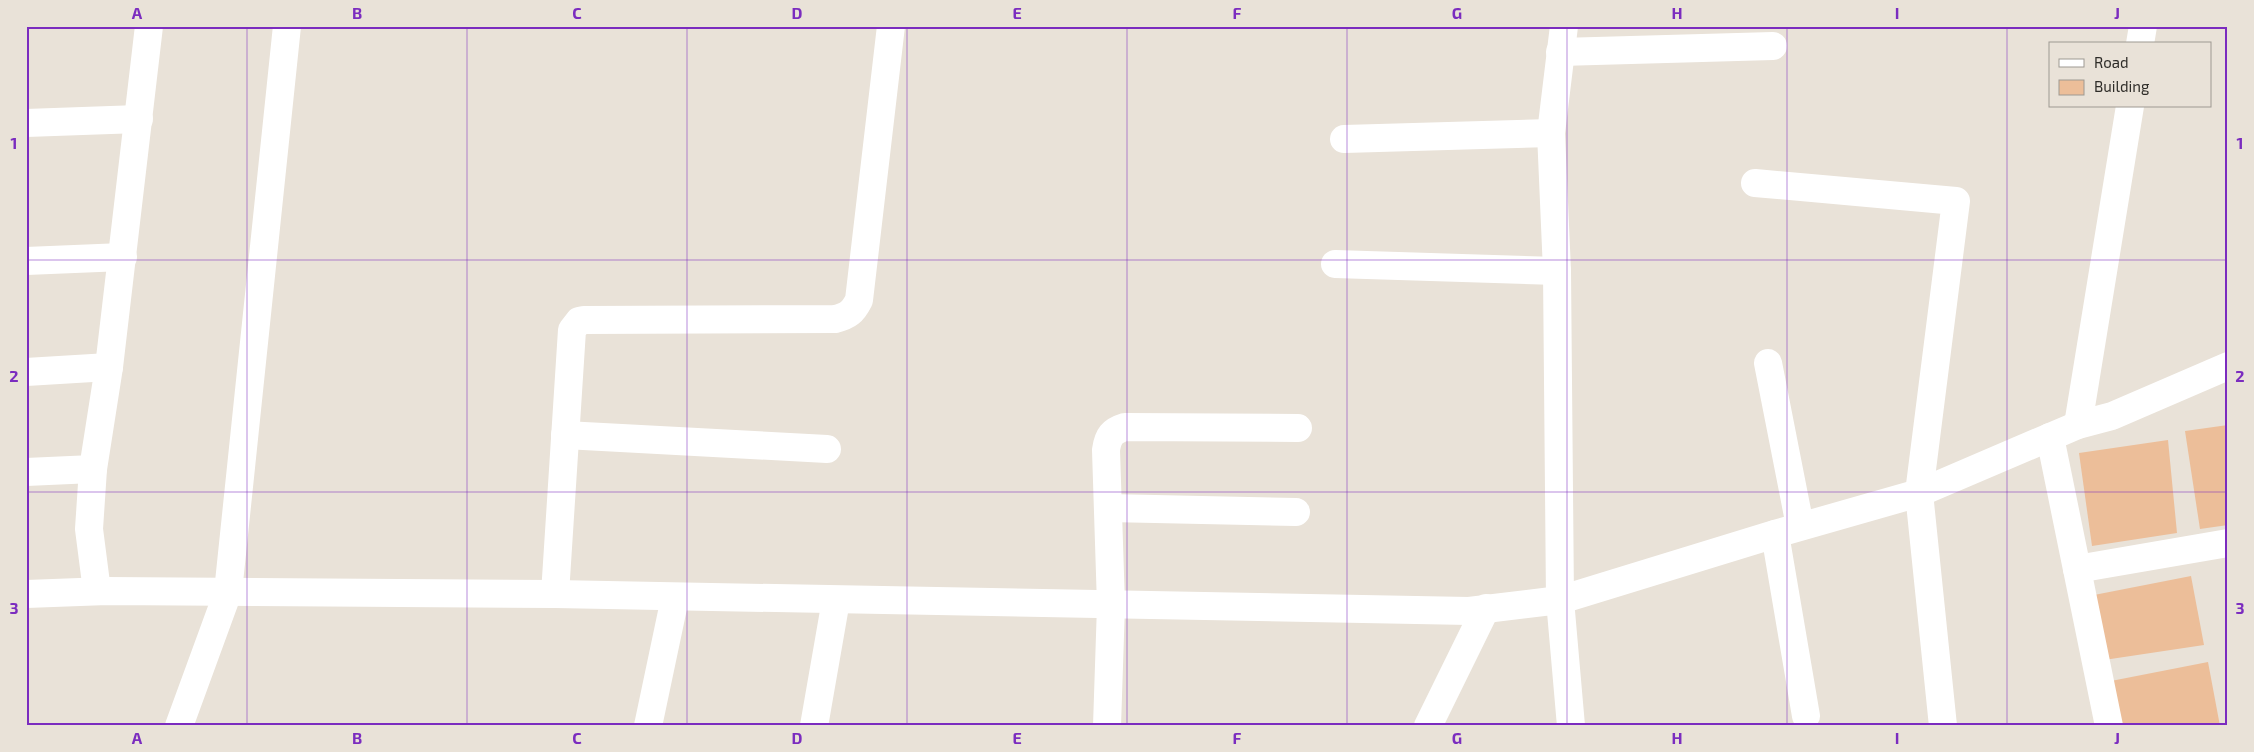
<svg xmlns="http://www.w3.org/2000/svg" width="2254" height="752" font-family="'Exo 2',sans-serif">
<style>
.building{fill:#ecbe99}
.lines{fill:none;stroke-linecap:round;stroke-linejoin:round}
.minor{stroke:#fff;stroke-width:28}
.tertiary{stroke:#fff;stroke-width:28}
.grid{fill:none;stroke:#7b2cbf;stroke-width:1;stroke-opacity:0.55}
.neatline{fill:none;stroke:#7b2cbf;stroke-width:2}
.grid-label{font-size:16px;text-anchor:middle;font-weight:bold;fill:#7b2cbf}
</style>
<rect width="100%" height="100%" fill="#e9e2d8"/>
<!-- building -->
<g class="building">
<path d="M2228,425V525L2200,529L2185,431Z"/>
<path d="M2168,440L2177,533L2092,546L2079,453Z"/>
<path d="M2191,576L2204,645L2104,660L2094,595Z"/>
<path d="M2208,662L2220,726H2118L2111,681Z"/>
</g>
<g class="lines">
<!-- minor -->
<g class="minor">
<path d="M1564,26L1551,133L1557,271L1560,600L1571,726"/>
<path d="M2140,44L2143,26"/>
<path d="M1560,52L1773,46"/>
<path d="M26,123L139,119"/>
<path d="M1344,139L1551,133"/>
<path d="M1755,183L1956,201L1919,493L1943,726"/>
<path d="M26,261L123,257"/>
<path d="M1335,264L1557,271"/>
<path d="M1768,363L1800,526"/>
<path d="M26,372L109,367"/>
<path d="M2078,425L2130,106"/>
<path d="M565,435L827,449"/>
<path d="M2050,437L2109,726"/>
<path d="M26,472L93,469"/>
<path d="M1108,508L1296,512"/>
<path d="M1775,534L1806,716"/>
<path d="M2077,569L2228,543"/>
<path d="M97,591L89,529L93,469L109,367L149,26"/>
<path d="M555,594L572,330L579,321L584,320L835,319C848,316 853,312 859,300L891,26"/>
<path d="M179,726L228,592L287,26"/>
<path d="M648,726L675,598"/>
<path d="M814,726L836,600"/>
<path d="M1107,726L1111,605L1106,450C1108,436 1112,431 1125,427L1298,428"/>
<path d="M1428,726L1486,608"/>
</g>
<!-- tertiary -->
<path class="tertiary" d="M26,594L107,591L555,594L1469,611L1560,600L1775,534L1919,493L2078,425L2112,416L2228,366"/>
</g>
<!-- grid -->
<path class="grid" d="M247,26V726M467,26V726M687,26V726M907,26V726M1127,26V726M1347,26V726M1567,26V726M1787,26V726M2007,26V726M26,260H2228M26,492H2228"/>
<!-- border -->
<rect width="2254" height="752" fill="none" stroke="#e9e2d8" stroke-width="55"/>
<!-- legend -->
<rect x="2049" y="42" width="162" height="65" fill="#e9e2d8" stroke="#9e9992"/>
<rect x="2059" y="59" width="25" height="8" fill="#ffffff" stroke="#9e9992"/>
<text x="2094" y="68" font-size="15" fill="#2e2c28">Road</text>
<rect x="2059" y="80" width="25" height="15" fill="#ecbe99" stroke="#9e9992"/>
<text x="2094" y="92" font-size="15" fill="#2e2c28">Building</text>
<rect x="28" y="28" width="2198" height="696" class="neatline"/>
<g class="grid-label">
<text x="137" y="19">A</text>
<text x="357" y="19">B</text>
<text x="577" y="19">C</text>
<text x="797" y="19">D</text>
<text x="1017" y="19">E</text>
<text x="1237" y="19">F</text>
<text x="1457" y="19">G</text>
<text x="1677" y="19">H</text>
<text x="1897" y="19">I</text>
<text x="2117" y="19">J</text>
<text x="14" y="149">1</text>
<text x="2240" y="149">1</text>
<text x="14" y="382">2</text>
<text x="2240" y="382">2</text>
<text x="14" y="614">3</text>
<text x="2240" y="614">3</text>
<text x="137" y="744">A</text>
<text x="357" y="744">B</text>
<text x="577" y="744">C</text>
<text x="797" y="744">D</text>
<text x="1017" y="744">E</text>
<text x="1237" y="744">F</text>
<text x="1457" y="744">G</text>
<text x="1677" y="744">H</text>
<text x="1897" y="744">I</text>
<text x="2117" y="744">J</text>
</g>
</svg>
